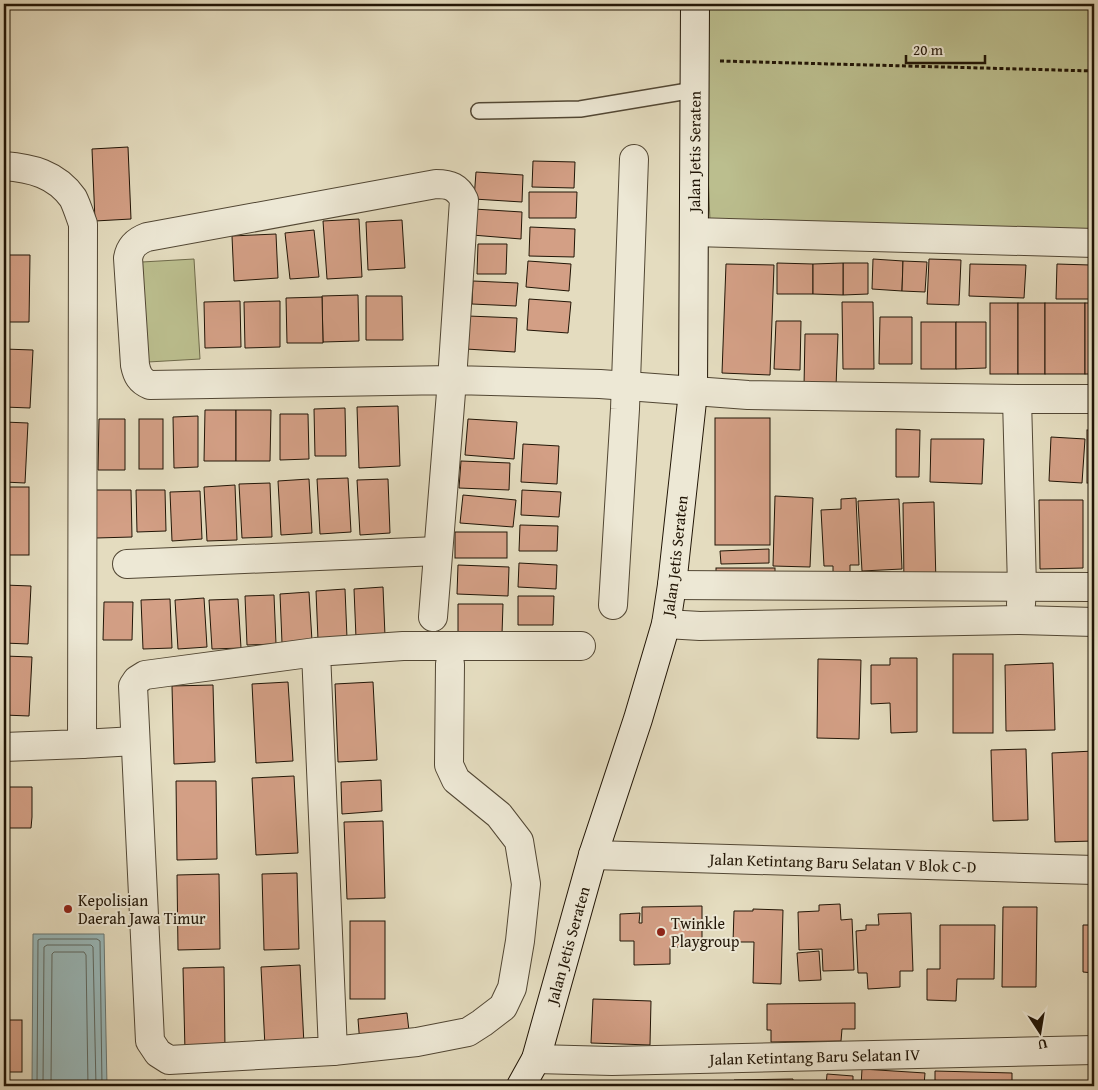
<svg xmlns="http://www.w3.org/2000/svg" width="1098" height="1090" font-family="'Gentium Book Plus',serif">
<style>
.green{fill:#bbbe8e;stroke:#6e6a4a}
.water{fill:#99b9bb;stroke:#697773}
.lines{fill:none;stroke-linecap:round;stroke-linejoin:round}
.shore{stroke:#5d6760;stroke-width:1}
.building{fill:#d39f85;stroke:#211506}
.lane-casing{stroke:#524734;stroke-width:18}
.street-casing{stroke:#524734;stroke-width:30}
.secondary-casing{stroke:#211506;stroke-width:30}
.path{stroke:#211506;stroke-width:3;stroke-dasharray:4 2.5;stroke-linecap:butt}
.lane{stroke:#ede8d5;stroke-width:15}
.street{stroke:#ede8d5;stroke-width:28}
.secondary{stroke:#ede8d5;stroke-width:28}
.poi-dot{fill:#8f2418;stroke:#ede8d5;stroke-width:2}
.labels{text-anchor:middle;stroke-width:4;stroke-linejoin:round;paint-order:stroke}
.street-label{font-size:16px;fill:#211506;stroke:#ede8d5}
.poi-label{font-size:16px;fill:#211506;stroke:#ede8d5;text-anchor:start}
</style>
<rect width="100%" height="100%" fill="#e4dcbf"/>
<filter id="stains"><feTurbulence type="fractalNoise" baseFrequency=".004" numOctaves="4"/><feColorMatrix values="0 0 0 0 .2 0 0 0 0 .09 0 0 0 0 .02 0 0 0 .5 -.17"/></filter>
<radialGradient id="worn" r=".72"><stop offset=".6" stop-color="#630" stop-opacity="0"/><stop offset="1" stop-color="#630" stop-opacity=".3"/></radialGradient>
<!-- green -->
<g class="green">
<path d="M701,4H1094V230L710,221Z"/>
<path d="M194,259L200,359L148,362L142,262Z"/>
</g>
<!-- water -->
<path class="water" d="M33,934H104L107,1086H32Z"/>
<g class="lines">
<!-- shore -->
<g class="shore">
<path d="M37,1086L38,940L40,939H97L100,941L102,1086"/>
<path d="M43,1086L44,947L47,945H91L93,947L96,1086"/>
<path d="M51,1086L52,954L54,952H84L86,955L88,1086"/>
</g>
</g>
<!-- building -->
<g class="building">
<path d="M128,147L131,219L95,221L92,149Z"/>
<path d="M533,161L575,162L574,188L532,187Z"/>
<path d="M476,172L523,175L522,202L474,199Z"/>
<path d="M529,192H577L576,218H529Z"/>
<path d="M474,209L522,212L521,239L472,235Z"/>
<path d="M359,219L362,277L327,279L323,221Z"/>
<path d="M402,220L405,268L368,270L366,222Z"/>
<path d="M530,227L575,229L574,257L529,256Z"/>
<path d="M314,230L319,277L290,279L285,233Z"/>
<path d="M276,234L278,278L234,281L232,236Z"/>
<path d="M478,244H507L506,274H477Z"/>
<path d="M4,255H30L29,322H4Z"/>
<path d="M873,259L903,261L902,291L872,289Z"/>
<path d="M929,259L961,260L959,305L927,304Z"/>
<path d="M528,261L571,264L569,291L526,287Z"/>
<path d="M903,261L927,262L925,292L902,291Z"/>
<path d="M777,263L813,264V294H777Z"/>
<path d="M843,263H868V294L843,295Z"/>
<path d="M843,263V295L813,294V264Z"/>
<path d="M726,264L774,265L770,375L722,373Z"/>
<path d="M970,264L1026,265L1024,298L969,296Z"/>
<path d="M1057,264L1090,265L1089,299H1056Z"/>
<path d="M473,281L518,283L516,306L472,304Z"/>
<path d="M358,295L359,341L323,342L322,296Z"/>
<path d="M366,296H402L403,340H366Z"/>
<path d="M322,297L323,343H287L286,298Z"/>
<path d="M529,299L571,302L568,333L527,330Z"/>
<path d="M240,301L241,347L205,348L204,302Z"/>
<path d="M280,301V347L245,348L244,302Z"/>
<path d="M842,302H873L874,369H843Z"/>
<rect x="990" y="303" width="28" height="71"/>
<rect x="1018" y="303" width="27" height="71"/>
<rect x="1045" y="303" width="40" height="71"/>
<rect x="1085" y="303" width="9" height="71"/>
<path d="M468,316L517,318L515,352L466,349Z"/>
<path d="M880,317H912V364H879Z"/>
<path d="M776,321H801L800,370L774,369Z"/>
<rect x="921" y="322" width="35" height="47"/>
<path d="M956,322H986V368L956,369Z"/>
<path d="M805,334H838L836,387L804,386Z"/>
<path d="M4,349L33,350L30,408L4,407Z"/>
<path d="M398,406L400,466L359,468L357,407Z"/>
<path d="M345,408L346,456H315L314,409Z"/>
<path d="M205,410H236V461H204Z"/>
<path d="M236,410H271L270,461H236Z"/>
<path d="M280,414H308L309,459L280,460Z"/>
<path d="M198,416V467L174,468L173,417Z"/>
<rect x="715" y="418" width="55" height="127"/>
<path d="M99,419H125V470H98Z"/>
<rect x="139" y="419" width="24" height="50"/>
<path d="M468,419L517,422L514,459L465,455Z"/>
<path d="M4,422L28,423L25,483L4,482Z"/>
<path d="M896,429L920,430L919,477H896Z"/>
<rect x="1087" y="430" width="7" height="53"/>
<path d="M1051,437L1085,439L1082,483L1049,481Z"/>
<path d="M931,439H984L982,484L930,482Z"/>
<path d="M523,444L559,446L557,484L521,482Z"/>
<path d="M461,461L510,463L509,490L459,488Z"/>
<path d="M348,478L351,532L320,534L317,479Z"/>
<path d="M309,479L312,533L281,535L278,481Z"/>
<path d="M388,479L390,533L360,535L357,480Z"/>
<path d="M270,483L272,537L242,538L239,484Z"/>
<path d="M235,485L237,540L207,541L204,487Z"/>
<rect x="4" y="487" width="25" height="68"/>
<path d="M95,490H131L132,537L96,538Z"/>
<path d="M136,490H165L166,531L137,532Z"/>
<path d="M522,490L561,492L559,517L521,515Z"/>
<path d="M200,491L202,539L172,541L170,492Z"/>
<path d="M463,495L516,500L513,527L460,523Z"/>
<path d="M775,496L813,498L810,567L773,566Z"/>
<path d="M856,498L859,565H850V574L833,575V566H824L821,510L841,509V499Z"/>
<path d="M899,499L902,569L862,571L858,501Z"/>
<path d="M1039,500H1083V568L1040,569Z"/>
<path d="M934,502L936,584L904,585L903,503Z"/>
<path d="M520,525L558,526L557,551H519Z"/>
<rect x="455" y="532" width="52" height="26"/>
<path d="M769,549V563L721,564L720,551Z"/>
<path d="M519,563L557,565L556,589L518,587Z"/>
<path d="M458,565L509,567L508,596L457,594Z"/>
<rect x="716" y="568" width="59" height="17"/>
<path d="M4,585L31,586L28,644L4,643Z"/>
<path d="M383,587L385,636L356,638L354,589Z"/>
<path d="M345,589L347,638L318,640L316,591Z"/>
<path d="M309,592L312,641L282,643L280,594Z"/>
<path d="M274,595L276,644L247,645L245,596Z"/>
<path d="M518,596H554L553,625H518Z"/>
<path d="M204,598L207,647L178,649L175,600Z"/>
<path d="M170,599L172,648L143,649L141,600Z"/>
<path d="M238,599L241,648L212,649L209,600Z"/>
<path d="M104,602H133L132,640H103Z"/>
<path d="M458,604H503L502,634H458Z"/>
<rect x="953" y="654" width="40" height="79"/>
<path d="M4,656L32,657L29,716L4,715Z"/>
<path d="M890,658H917V732L891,733L890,703L871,704V665H890Z"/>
<path d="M818,659L861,660L859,739L817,738Z"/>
<path d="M1053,663L1055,730L1006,731L1005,665Z"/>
<path d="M288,682L293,761L256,763L252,684Z"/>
<path d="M373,682L377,760L338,762L335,684Z"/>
<path d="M213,685L215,762L174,764L172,686Z"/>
<path d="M1026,749L1028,820L993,821L991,750Z"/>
<path d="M1094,751V841L1055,842L1052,753Z"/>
<path d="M294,776L298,853L256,855L252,778Z"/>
<path d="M381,780L382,811L342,814L341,782Z"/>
<path d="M176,781H216L217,859L177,860Z"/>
<path d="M4,787H32V817L31,828H6V855H4Z"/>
<path d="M383,821L385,898L347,899L344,822Z"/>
<path d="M297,873L299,949L264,950L262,874Z"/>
<path d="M219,874L220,949L178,950L177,875Z"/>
<path d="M840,904L841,920L852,919L854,970L823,971L822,949L799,950L798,912L819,911V905Z"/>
<path d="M702,906V947H670V964L634,965V941H620V914L640,913L639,923H642V907Z"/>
<path d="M1003,907H1037L1036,987H1002Z"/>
<path d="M753,909L783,910L781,984L753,983L754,942H733L734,911H753Z"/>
<path d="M911,913L913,971H900V987L868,989L867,973H858L856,931L866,930V925H879L878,914Z"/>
<rect x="350" y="921" width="35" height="78"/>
<path d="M940,925H995L994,979H957L956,1001L927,1000V969H940Z"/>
<path d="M1083,925H1094V973L1083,972Z"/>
<path d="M819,951L821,980L799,981L797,953Z"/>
<path d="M300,965L304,1045L265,1047L261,967Z"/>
<path d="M224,967L225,1050L185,1051L183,968Z"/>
<path d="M593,999L651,1001L650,1045L591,1043Z"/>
<path d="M855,1003V1029H842L841,1041L771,1042V1030H767V1004Z"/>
<path d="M407,1013L410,1040L360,1045L358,1019Z"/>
<rect x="4" y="1020" width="18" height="52"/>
<path d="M862,1069L925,1073L924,1086H861Z"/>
<path d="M935,1071L1012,1073V1086H935Z"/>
<path d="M827,1074L853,1076V1086H826Z"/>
<path d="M793,1079V1086H734V1080Z"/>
<path d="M166,1080V1086H124V1082Z"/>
<path d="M176,1081L200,1082V1086H176Z"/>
<path d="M645,1081H695V1086H644Z"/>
<rect x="312" y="1083" width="26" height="3"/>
<rect x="615" y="1084" width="20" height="2"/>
</g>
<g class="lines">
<!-- lane casing -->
<g class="lane-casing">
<path id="lane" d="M479,111L580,109L694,90"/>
</g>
<!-- street casing -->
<g class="street-casing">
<g id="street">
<path d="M4,166C31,168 56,174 73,198C77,206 80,216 83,224L82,744L4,747"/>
<path d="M694,232L1094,243"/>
<path d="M1017,399L1022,587L1021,604"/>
<path d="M127,564L438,551"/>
<path d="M672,585L1094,587"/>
<path d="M613,605L625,409L634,159"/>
<path d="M433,617L452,380L464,200C458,187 450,184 436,184L147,237C136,241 130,247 128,258L135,365C137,375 140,381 150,385L452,380L600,384L748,395L1017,399H1094"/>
<path d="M666,624L700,626L1020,620L1094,622"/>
<path d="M316,652L333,1051L169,1060L158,1053L150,1041L133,686L137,680L145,675L316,652L403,646H581"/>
<path d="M82,744L135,741"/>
<path id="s1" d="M593,855L1094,870"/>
<path d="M333,1051L417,1042L468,1032L482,1023L503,1007L512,988L520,941L526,884L519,841L499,815L456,780L449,765L450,664"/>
<path id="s2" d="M536,1059L612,1061L1094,1050"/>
</g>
</g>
<!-- secondary casing -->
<g class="secondary-casing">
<g id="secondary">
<path id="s3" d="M521,1086L536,1059L593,855L638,719L666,624L672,585L693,392L695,4"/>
</g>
</g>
<!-- path -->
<path class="path" d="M720,61L1094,71"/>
<!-- lane -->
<use href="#lane" class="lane"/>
<!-- street -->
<use href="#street" class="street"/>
<!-- secondary -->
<use href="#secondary" class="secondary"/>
</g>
<!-- markers -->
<g class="poi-dot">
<circle cx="68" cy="909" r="5"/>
<circle cx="661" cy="932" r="5"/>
</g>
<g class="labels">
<!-- street labels -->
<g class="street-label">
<text dy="6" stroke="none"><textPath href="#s3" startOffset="959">Jalan Jetis Seraten</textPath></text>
<text dy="6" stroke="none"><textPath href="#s3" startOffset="554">Jalan Jetis Seraten</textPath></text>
<text dy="6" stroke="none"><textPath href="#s1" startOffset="250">Jalan Ketintang Baru Selatan V Blok C-D</textPath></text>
<text dy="6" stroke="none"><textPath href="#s3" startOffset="149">Jalan Jetis Seraten</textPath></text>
<text dy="6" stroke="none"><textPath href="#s2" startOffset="279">Jalan Ketintang Baru Selatan IV</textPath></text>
</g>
<!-- poi labels -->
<g class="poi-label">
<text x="78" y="906">Kepolisian<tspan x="78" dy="18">Daerah Jawa Timur</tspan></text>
<text x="671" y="929">Twinkle<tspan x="671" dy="18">Playgroup</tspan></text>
</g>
</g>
<!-- margin -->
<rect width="1098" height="1090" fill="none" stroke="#e4dcbf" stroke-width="20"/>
<rect x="5" y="5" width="1088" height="1080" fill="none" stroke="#211506" stroke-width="2.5"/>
<rect x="10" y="10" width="1078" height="1070" fill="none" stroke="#211506"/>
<!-- north arrow -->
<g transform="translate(1040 1032) rotate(168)" stroke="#ede8d5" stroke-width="4" paint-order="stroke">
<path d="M0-4L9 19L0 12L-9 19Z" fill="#211506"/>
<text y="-8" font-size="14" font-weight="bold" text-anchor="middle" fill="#211506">U</text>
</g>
<!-- scale -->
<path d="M906 55v8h79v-8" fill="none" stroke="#211506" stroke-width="2.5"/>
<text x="913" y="55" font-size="15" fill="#211506" stroke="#ede8d5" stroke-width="4" paint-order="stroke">20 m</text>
<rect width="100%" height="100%" filter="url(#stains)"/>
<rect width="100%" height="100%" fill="url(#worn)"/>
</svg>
